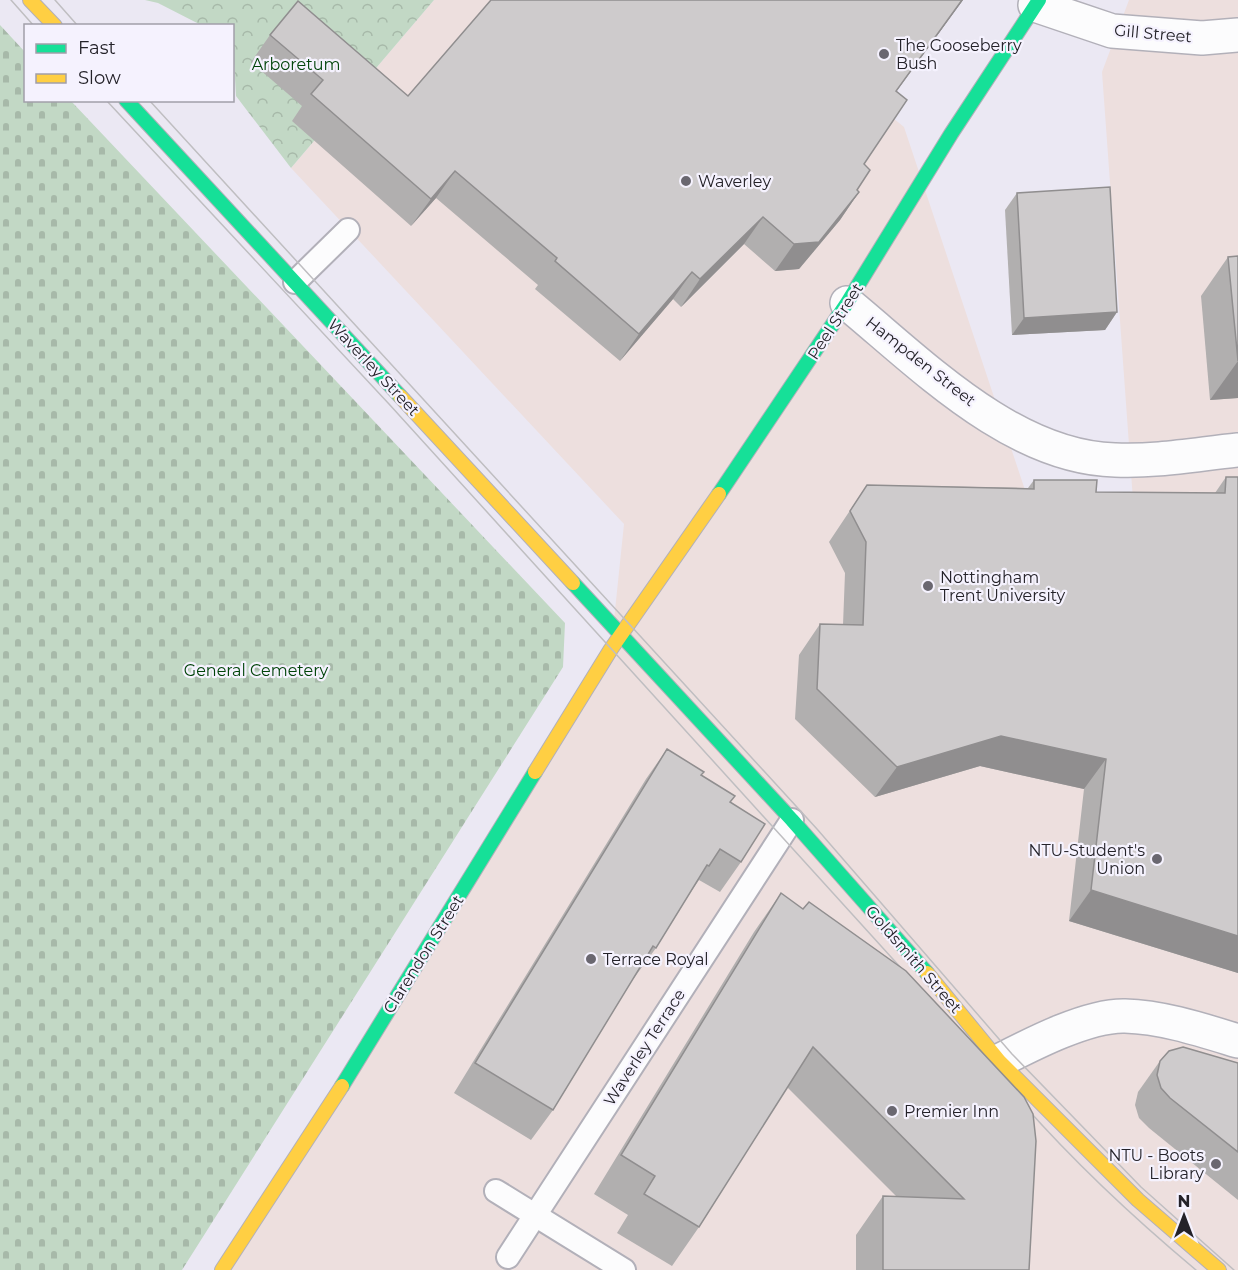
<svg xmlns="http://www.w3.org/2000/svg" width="1238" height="1270" font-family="Montserrat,sans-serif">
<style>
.education{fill:#eddfde}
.cemetery{fill:url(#cemetery-stones)}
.park{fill:url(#park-crowns)}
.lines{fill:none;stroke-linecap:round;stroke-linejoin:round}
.lane-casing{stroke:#b2b0b9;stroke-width:26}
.street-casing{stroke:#b2b0b9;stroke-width:36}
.fast-casing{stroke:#b2b0b9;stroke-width:16}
.slow-casing{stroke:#b2b0b9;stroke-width:16}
.lane{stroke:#fcfcfd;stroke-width:22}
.street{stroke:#fcfcfd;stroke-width:33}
.fast{stroke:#16e098;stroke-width:14}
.slow{stroke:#ffcf43;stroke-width:14}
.tram{stroke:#bfbec1;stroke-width:1.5}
.wall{fill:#b1afaf}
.shaded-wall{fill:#908e8f}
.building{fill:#cecbcc;stroke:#908e8f;stroke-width:1.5}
.poi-dot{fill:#6a6770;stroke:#f5f2fe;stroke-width:2}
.labels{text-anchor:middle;stroke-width:4.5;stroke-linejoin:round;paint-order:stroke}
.street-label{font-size:16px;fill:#242229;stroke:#f5f2fe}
.poi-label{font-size:16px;fill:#242229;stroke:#f5f2fe;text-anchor:start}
.park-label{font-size:16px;fill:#004409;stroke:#f5f2fe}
</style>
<defs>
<pattern id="cemetery-stones" width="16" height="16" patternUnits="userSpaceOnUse" patternTransform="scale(1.5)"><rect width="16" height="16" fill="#c2d8c5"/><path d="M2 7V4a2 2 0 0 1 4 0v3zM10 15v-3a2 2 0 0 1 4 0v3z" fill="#a7b9a9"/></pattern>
<pattern id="park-crowns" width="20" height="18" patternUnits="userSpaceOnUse" patternTransform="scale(1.5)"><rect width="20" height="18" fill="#c2d8c5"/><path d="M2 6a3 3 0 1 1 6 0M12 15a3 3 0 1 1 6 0" fill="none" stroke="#a7b9a9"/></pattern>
</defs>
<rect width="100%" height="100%" fill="#ebe8f3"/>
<!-- education -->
<path class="education" d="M434,0H749L904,127L1027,496L1133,500L1102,72L1129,0H1238V1270H217L611,649L624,524L291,168Z"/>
<!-- cemetery -->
<path class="cemetery" d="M0,25L25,52L26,100L71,101L565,623L563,667L182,1270H0Z"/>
<!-- park -->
<path class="park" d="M145,0H434L291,168L236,96L232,26L201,25L158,3Z"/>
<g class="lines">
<!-- lane casing -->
<g class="lane-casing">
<g id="lane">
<path d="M295,282L348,230"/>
<path d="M496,1191L624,1270"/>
<path d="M508,1257L792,820"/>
</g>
</g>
<!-- street casing -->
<g class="street-casing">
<g id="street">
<path d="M1035,5L1112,31L1202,38L1238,35"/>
<path d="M847,303C921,364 1013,458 1115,460C1155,462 1198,454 1238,450"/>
<path d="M999,1061C1032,1044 1088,1015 1125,1016C1163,1017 1202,1030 1238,1041"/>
</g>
</g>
<!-- fast casing -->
<g class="fast-casing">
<g id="fast">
<path d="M126,100L400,396"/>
<path d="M719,494L847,303L951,134L1039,0"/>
<path d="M573,583L792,820L927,973"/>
<path d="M342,1086L535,772"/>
</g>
</g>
<!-- slow casing -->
<g class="slow-casing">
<g id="slow">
<path d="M30,0L55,26"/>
<path d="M400,396L573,583"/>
<path d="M535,772L611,649L719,494"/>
<path d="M927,973L999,1061L1138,1200L1219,1270"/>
<path d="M222,1270L342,1086"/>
</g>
</g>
<!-- lane -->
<use href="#lane" class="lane"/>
<!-- street -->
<use href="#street" class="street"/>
<!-- fast -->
<use href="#fast" class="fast"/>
<!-- slow -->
<use href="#slow" class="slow"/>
<!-- tram -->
<g class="tram">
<path d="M11,0L34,26"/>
<path d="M55,0L78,26"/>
<path d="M106,100L389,404L911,979"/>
<path d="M149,100L817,829L1012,1054L1141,1187L1234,1270"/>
<path d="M1023,1104C1076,1164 1135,1219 1196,1270"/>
</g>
</g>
<!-- wall -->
<g class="wall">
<path d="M491,0H963L896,92L864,164L857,190L859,192L840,220L799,269L775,271L744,244L681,307L673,299L620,361L535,289L538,285L436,198L411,226L292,121L302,106L251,62L270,35L408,96Z"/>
<path d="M1017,193L1117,312L1105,330L1012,335L1005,210Z"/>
<path d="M1238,256V398L1210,400L1201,296L1228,257Z"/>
<path d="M1226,477L1238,973L1069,921L1084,789L980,766L875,797L795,719L799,655L820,624L843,625L845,573L829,542L867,485L1028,488L1034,480L1096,492L1215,493Z"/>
<path d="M667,749L701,775L730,802L741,862L720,892L699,880L688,896L656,948L634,978H633L553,1110L531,1140L454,1093L646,779Z"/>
<path d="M781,893L1029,1270H856V1235L883,1196H896L787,1087L699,1227L672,1266L617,1233L628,1215L594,1194L754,932Z"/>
<path d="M1160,1061L1238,1063V1200L1149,1128L1139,1118L1135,1105L1138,1092Z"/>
</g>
<!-- shaded-wall -->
<g class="shaded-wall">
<path d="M962,0H963L876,119Z"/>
<path d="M455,171L436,198L411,226L431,199Z"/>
<path d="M859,192L840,220L799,269L775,271L794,244Z"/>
<path d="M763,217L744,244L681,307L700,279Z"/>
<path d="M692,272L673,299L620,361L639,334Z"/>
<path d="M1117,312L1105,330L1012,335L1024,318Z"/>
<path d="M1238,361V398L1210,400Z"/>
<path d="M1001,736L1106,759L1084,789L980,766L875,797L897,767Z"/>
<path d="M1091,890L1238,936V973L1069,921Z"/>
</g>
<!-- building -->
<g class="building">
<path d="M491,0H962L896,91L907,100L864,164L870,170L857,190L859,192L819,242L794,244L763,217L700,279L692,272L639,334L555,261L557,258L455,171L431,199L311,94L323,80L270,35L298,1L408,96Z"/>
<path d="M1110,187L1117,312L1024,318L1017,193Z"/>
<path d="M1238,256V361L1228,257Z"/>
<path d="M1226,477H1238V936L1091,890L1106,759L1001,736L897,767L817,689L820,624L863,625L866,542L850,511L867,485L1034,489V480H1097L1096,492L1225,493Z"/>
<path d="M667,749L704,772L701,775L735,796L730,802L765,824L741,862L720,849L709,866L707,865L656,948L653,946L553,1110L475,1063Z"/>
<path d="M781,893L803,909L809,902L906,971L1024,1097L1033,1114L1036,1141L1029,1270H883V1196L964,1199L813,1047L699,1227L644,1194L655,1176L621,1155Z"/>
<path d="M1183,1047L1238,1063V1152L1170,1098L1161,1088L1157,1075L1160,1061L1169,1051Z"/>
</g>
<!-- markers -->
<g class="poi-dot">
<circle cx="884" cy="54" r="6"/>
<circle cx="686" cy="181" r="6"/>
<circle cx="928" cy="586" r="6"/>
<circle cx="1157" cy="859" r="6"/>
<circle cx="591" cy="959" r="6"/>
<circle cx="892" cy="1111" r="6"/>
<circle cx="1216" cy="1164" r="6"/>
</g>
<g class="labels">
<!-- street labels -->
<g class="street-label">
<text transform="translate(1153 33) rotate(5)" y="6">Gill Street</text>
<text transform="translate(835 321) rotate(-57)" y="6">Peel Street</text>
<text transform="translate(921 361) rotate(38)" y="6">Hampden Street</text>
<text transform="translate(374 367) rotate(47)" y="6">Waverley Street</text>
<text transform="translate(423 954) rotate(-58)" y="6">Clarendon Street</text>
<text transform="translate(914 959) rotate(49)" y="6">Goldsmith Street</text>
<text transform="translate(644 1047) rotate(-57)" y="6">Waverley Terrace</text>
</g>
<!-- poi labels -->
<g class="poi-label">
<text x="896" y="51">The Gooseberry<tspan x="896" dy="18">Bush</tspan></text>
<text x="698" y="187">Waverley</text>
<text x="940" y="583">Nottingham<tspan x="940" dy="18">Trent University</tspan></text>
<text x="1145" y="856" text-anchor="end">NTU-Student's<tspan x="1145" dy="18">Union</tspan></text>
<text x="603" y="965">Terrace Royal</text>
<text x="904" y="1117">Premier Inn</text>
<text x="1204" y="1161" text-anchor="end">NTU - Boots<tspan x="1204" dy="18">Library</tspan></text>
</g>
<!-- park labels -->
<g class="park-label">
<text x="296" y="70">Arboretum</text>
<text x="256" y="676">General Cemetery</text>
</g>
</g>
<!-- legend -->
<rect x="24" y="24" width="210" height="78" fill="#f5f2fe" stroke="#a19fa9" stroke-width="1.5"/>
<rect x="36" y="44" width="30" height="9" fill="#16e098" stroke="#a19fa9" stroke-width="1.5"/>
<text x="78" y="54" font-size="18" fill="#242229">Fast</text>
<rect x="36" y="74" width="30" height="9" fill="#ffcf43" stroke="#a19fa9" stroke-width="1.5"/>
<text x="78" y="84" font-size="18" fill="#242229">Slow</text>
<!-- north arrow -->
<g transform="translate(1184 1216)" stroke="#f5f2fe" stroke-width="4.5" paint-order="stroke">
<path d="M0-4.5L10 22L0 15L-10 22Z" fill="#242229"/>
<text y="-9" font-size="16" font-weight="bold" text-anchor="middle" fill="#242229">N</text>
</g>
</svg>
